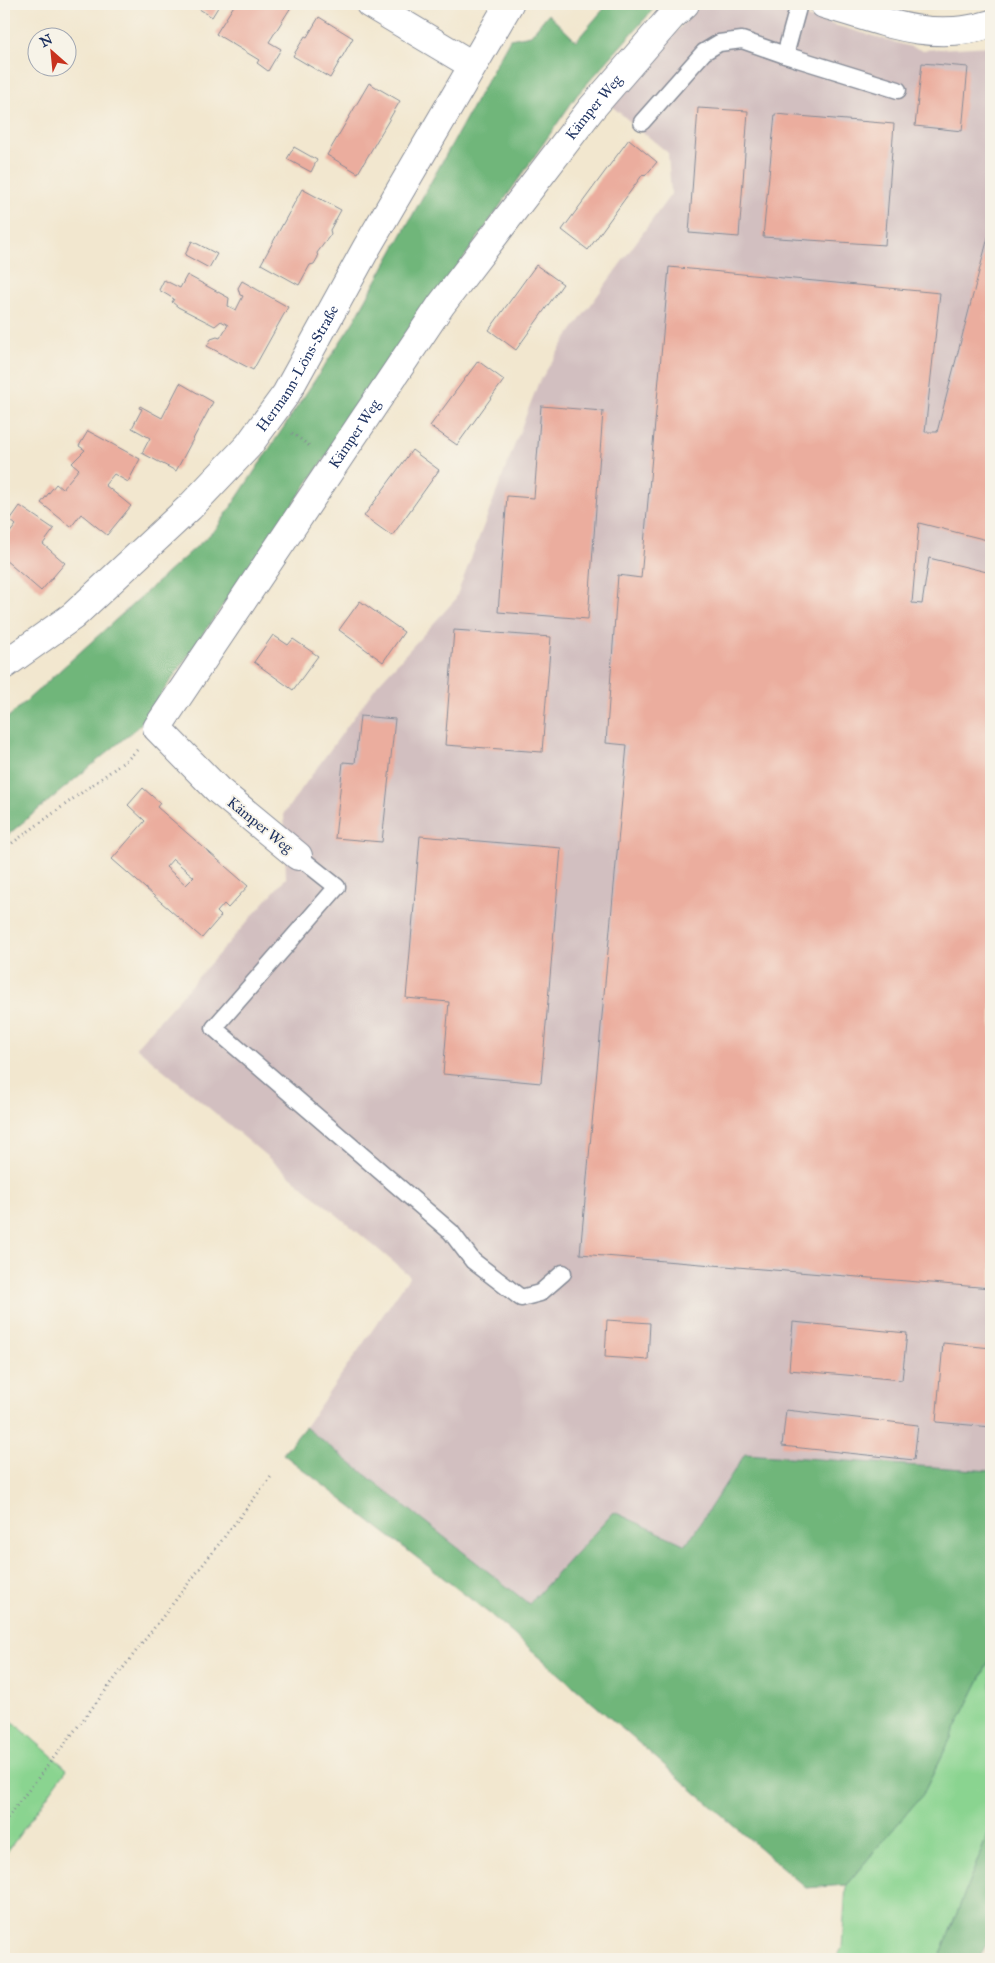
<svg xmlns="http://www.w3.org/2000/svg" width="995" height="1963" font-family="'IM FELL Great Primer',serif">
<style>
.industrial{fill:#d2bfc0}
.green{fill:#8ad490;stroke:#528277}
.forest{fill:#6fb67a;stroke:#45726c}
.building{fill:#ebad9e;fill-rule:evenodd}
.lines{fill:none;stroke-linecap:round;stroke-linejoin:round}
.lane-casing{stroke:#868b96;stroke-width:19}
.street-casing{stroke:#868b96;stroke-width:30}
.path{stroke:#868b96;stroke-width:3;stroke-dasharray:1 4;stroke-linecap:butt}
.lane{stroke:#fff;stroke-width:16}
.street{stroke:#fff;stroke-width:28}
.labels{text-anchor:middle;stroke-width:4;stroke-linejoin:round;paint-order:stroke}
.street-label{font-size:15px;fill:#1b2f5e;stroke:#f7f3e8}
</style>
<rect width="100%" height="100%" fill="#f7f3e8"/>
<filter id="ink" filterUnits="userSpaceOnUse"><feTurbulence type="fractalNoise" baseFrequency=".02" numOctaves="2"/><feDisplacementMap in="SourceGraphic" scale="10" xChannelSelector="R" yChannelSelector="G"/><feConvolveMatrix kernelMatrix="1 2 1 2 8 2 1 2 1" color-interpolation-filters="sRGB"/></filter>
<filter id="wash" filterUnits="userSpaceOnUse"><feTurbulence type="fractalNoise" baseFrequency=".0096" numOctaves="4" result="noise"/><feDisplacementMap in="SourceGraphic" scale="20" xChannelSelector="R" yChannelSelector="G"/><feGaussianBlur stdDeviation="1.12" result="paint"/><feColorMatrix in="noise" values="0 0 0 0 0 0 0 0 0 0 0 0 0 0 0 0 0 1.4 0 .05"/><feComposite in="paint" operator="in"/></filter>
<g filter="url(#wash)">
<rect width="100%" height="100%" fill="#f2e7cf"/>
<!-- industrial -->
<path class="industrial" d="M706,4H761L922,50L991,46V1471L745,1454L686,1545L614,1512L529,1605L305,1427L410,1276L136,1047L286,878L284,813L378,684L455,600L538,384L566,339L671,194L668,153L609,104L701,5Z"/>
<!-- green -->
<g class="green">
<path d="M991,1657V1826L939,1959H836L842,1948L846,1885L923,1794Z"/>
<path d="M4,1714L67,1769L4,1856Z"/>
</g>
<!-- forest -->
<g class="forest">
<path d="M608,4H658L577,95L139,726L4,838V721L217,528L354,321L510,39L531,35L548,14L576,41Z"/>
<path d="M305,1427L529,1604L614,1512L686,1545L745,1454L991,1471V1657L923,1794L846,1885L806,1888L490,1614L283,1454Z"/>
<path d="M991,1826V1934L979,1959H939Z"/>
</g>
<g id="blocks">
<!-- building -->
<g class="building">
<path d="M198,4H220L212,17L196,7Z"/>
<path d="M235,4H293L269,42L281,49L268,71L257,63L259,60L216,34Z"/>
<path d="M319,17L353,38L330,78L293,56L305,36L307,37Z"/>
<path d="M922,63L968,67L962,131L915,126Z"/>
<path d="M369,83L400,101L358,173L327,155Z"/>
<path d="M698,108L748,111L739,237L689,233Z"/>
<path d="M775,114L894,124L885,245L763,237Z"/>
<path d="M629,139L657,162L645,176L643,174L588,250L562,230Z"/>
<path d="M294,147L317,160L311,172L287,159Z"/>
<path d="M302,189L341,210L330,230L331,234L317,253L318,257L314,264L310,265L299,285L261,264Z"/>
<path d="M991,226V541L919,523L912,603L922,604L929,558L991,573V1288L580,1254L627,745L606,743L618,575L641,578L669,267L940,293L925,432H937Z"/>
<path d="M192,241L217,254L209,268L185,255Z"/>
<path d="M536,265L563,284L516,350L489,330Z"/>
<path d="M187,275L229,298L228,306L236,310L243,296L240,295L238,288L242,281L288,307L253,370L207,346L211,339L217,337L220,338L228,325L221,321L215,326L178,307L172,302L174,299L159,290L164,280L180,288Z"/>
<path d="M478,361L504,380L457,445L430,426Z"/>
<path d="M180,383L213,402L176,471L142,453L150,438L132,428L142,409L139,408L140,406L162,418Z"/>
<path d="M541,406L603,411L588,619L498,612L507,496L534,498Z"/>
<path d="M88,431L140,459L128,482L114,474L105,485L131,506L107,535L81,514L71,527L41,503L56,484L62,489L79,469L72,463L85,450L79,446Z"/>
<path d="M412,450L439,470L392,536L364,516Z"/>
<path d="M20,506L54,529L43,544L65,563L41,591L4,559V540L16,525L10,520Z"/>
<path d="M360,601L404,632L383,662L339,630Z"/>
<path d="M454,630L551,637L542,752L445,745Z"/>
<path d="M273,635L288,645L293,639L318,656L293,690L254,662Z"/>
<path d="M360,716L395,719L382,842L335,838L343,762L355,763Z"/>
<path d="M143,788L160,803L157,807L248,886L228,908L224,904L217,912L221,916L202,938L112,859L145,821L128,805ZM173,859L194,877L186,885L166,867Z"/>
<path d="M420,836L561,848L541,1083L443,1074L449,1002L406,998Z"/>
<path d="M607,1320L650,1323L648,1360L605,1357Z"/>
<path d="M793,1322L907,1333L902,1380L789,1370Z"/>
<path d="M943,1343L991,1348V1427L936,1422Z"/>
<path d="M786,1410L918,1425L914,1460L782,1446Z"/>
</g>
</g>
</g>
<g filter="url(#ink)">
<use href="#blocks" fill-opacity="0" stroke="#868b96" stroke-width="1"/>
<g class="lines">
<!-- lane casing -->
<g class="lane-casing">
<g id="lane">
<path d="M785,55L898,90"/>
<path d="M642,122L704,52L719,43L742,40L785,55L799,4"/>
<path d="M298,856L337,887L214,1028L451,1232L473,1261L521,1298L540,1293L563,1273"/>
</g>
</g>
<!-- street casing -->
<g class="street-casing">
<g id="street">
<path d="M370,4L472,65"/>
<path d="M824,4C882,21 930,43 991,24"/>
<path id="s1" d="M4,665L73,616L190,507L248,446L286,394L367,247L509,4"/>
<path id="s2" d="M298,856L218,790L157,728L441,305L591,109L671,17L685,4"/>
</g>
</g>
<!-- path -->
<g class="path">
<path d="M292,433L311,447"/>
<path d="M4,849L128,759L137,750"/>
<path d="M4,1822L273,1474"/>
</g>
<!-- lane -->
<use href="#lane" class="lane"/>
<!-- street -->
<use href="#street" class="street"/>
</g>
</g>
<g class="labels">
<!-- street labels -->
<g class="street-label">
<text dy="5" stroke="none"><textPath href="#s2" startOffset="950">Kämper Weg</textPath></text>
<text dy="5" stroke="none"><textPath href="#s1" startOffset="421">Hermann-Löns-Straße</textPath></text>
<text dy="5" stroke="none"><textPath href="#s2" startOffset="545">Kämper Weg</textPath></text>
<text transform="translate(260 825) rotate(39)" y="5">Kämper Weg</text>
</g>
</g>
<!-- margin -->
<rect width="995" height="1963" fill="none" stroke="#f7f3e8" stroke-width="20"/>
<!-- north arrow -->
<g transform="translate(52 52) rotate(333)"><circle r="24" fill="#f7f3e8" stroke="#9fa5b1"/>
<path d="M0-4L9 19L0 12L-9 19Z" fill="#c8321e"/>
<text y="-8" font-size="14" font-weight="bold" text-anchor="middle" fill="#1b2f5e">N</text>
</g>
</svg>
